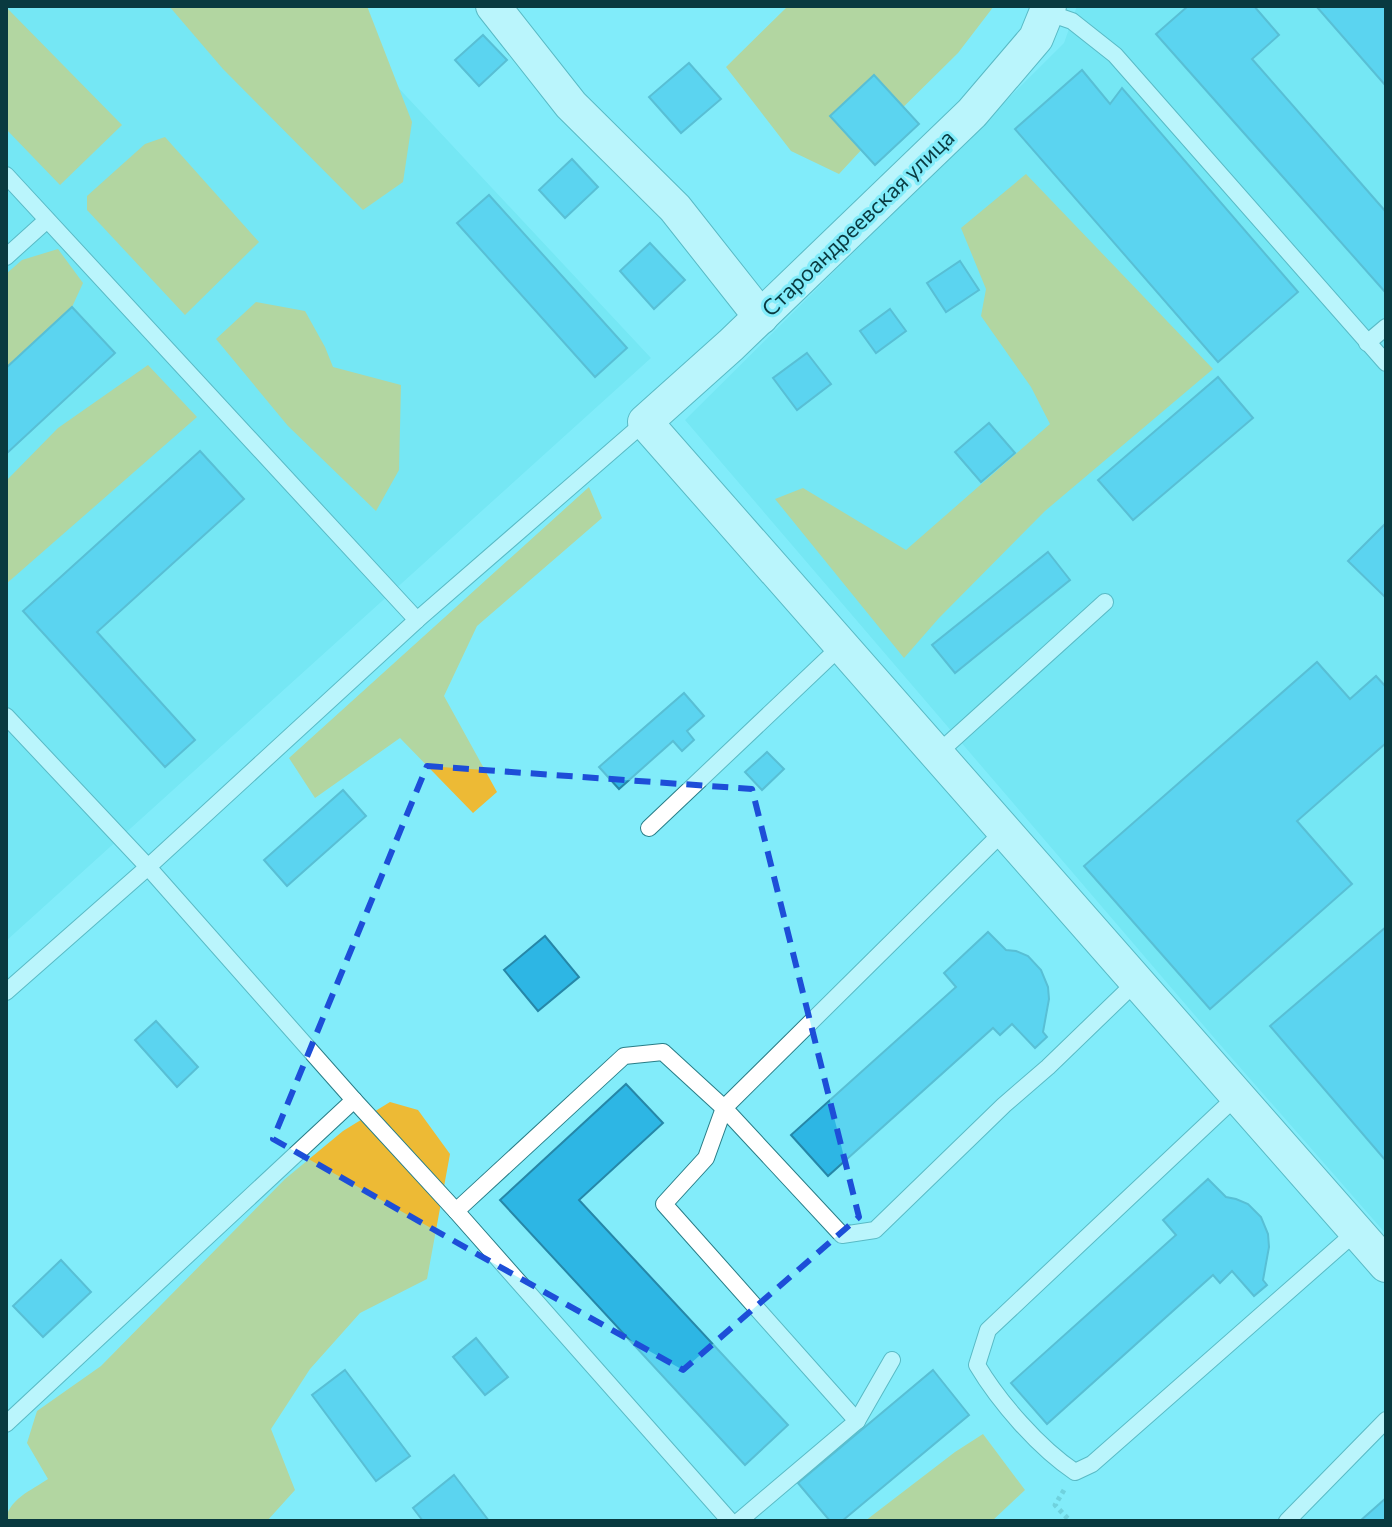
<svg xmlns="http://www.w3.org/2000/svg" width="1392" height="1527" font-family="Commissioner,sans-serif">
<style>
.built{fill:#67dfed}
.green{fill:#edba35}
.building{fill:#2db6e4;stroke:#2687a8;stroke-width:2}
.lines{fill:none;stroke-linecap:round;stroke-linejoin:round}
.service-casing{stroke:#287d87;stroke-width:18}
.minor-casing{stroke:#287d87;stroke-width:36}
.path{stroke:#5ab1bd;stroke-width:5;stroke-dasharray:4 4;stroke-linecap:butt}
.service{stroke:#fff;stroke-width:16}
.minor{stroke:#fff;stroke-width:34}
.marked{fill:none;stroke:#1d4ed8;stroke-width:6;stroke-dasharray:16 10;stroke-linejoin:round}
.labels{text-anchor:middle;stroke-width:6;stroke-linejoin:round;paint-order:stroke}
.street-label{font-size:22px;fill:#093a40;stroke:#82ecfa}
</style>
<rect width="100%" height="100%" fill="#82ecfa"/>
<!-- built -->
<g class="built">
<path d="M6,6H322L651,358L6,941Z"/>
<path d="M1077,6H1386V1234L1216,1040L685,420L1064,43Z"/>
</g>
<!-- green -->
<g class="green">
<path d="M169,6H367L412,122L403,182L363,210L223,69Z"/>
<path d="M788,6H994L958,53L876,134L839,174L791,151L726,67Z"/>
<path d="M6,7L122,125L60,185L6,129Z"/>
<path d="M165,137L259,242L185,315L87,210V196L145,144Z"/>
<path d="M1026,174L1213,369L1045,511L939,618L904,658L775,499L803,488L906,550L1050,424L1031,387L981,316L986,289L961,228Z"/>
<path d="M58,249L83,283L72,307L6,368V274L22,260Z"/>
<path d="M256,302L305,311L325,347L333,367L401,385L399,470L376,511L288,426L216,339Z"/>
<path d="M148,365L197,417L6,584V481L58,428Z"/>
<path d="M589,487L602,518L477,626L444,696L497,792L473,813L400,738L315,798L289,758Z"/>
<path d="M390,1102L418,1110L450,1154L427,1279L360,1313L310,1369L271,1429L295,1490L267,1521H6C7,1500 32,1490 48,1479L27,1443L37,1411L101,1366L285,1179L343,1131Z"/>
<path d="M983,1434L1025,1490L992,1521H865L955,1452Z"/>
</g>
<!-- building -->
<g class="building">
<path d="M1188,6H1254L1279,35L1252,59L1386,212V293L1156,34Z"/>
<path d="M1316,6H1386V86Z"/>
<path d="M483,35L507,60L479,86L455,60Z"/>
<path d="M689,63L721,99L681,133L649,97Z"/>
<path d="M1082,70L1110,104L1122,88L1298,292L1218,362L1015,129Z"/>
<path d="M874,75L919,124L875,165L830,116Z"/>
<path d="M572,159L598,187L565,218L539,190Z"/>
<path d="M489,195L627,348L595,377L457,223Z"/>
<path d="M650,243L685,280L654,309L620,271Z"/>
<path d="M960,261L979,290L946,312L927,283Z"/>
<path d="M72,307L115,353L6,454V368Z"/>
<path d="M890,309L906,331L876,353L860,331Z"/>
<path d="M807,353L831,384L797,410L773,378Z"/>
<path d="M1218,377L1253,418L1133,520L1098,480Z"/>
<path d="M989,423L1015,453L981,482L955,452Z"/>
<path d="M200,451L244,499L97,632L195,740L165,767L23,611Z"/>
<path d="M1386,523V598L1348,561Z"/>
<path d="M1048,552L1070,580L955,673L932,645Z"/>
<path d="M1317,662L1350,699L1376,676L1386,687V743L1297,821L1352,884L1210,1009L1084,866Z"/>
<path d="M684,693L704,716L687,731L694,740L682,751L673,741L619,789L599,767Z"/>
<path d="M767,752L784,769L762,790L745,772Z"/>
<path d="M343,790L366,816L287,886L264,860Z"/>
<path d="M1386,927V1161L1270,1026Z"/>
<path d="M988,932L1006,950L1016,951L1028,956L1041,970L1048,987L1049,999L1043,1032L1047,1037L1035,1048L1012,1024L1000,1035L993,1028L828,1176L791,1135L956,987L944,973Z"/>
<path d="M545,936L579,977L538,1011L504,970Z"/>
<path d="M156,1021L198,1067L177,1087L135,1040Z"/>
<path d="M626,1084L663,1123L579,1200L788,1425L745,1465L500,1200Z"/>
<path d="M1208,1179L1226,1197L1236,1199L1248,1204L1261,1217L1268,1234L1269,1247L1263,1280L1267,1285L1254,1296L1232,1271L1220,1283L1213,1275L1047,1424L1011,1383L1176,1235L1163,1220Z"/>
<path d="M61,1260L91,1292L43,1337L13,1306Z"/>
<path d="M476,1338L508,1377L485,1395L453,1357Z"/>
<path d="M345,1370L410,1456L376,1481L312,1395Z"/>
<path d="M933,1370L969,1415L842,1521H830L798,1483Z"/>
<path d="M454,1475L489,1521H423L413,1508Z"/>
<path d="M1386,1498V1521H1360Z"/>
</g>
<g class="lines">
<!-- service casing -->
<g class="service-casing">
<g id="service">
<path d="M1046,12L1072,21L1115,55L1386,363"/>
<path d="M6,175L417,620"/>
<path d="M6,257L47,220"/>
<path d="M1367,343L1386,327"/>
<path d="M6,716L148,867L354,1100L456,1211L730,1521"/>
<path d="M937,754L1105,602"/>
<path d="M649,828L841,646"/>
<path d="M6,992L148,867L417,620L645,422"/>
<path d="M1238,1095L988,1330L977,1365C999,1402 1039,1448 1075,1472L1092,1464L1357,1231"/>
<path d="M456,1211L624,1056L663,1052L724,1108L1004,831"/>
<path d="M857,1421L664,1204L706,1158L724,1108L842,1235L875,1230L1004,1105L1048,1067L1136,982"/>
<path d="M6,1424L354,1100"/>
<path d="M739,1521L857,1421L892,1360"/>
<path d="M1287,1521L1386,1420"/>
</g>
</g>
<!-- minor casing -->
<g class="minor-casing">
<g id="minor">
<path d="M493,6L571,105L675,208L761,317"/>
<path d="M1049,6L1036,38L972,113L731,345L645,422L1386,1265"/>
</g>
</g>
<!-- path -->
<path class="path" d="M1064,1490L1055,1505L1070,1521"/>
<!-- service -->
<use href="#service" class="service"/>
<!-- minor -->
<use href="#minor" class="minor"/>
</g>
<!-- marked area -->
<path d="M0 0H1392V1527H0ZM427,766L752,789L859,1217L683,1370L273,1139Z" fill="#82ecfa" fill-opacity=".55" fill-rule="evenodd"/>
<path class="marked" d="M427,766L752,789L859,1217L683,1370L273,1139Z"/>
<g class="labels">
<!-- street labels -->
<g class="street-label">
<text transform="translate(858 223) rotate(-44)" y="8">Староандреевская улица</text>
</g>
</g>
<!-- border -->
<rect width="1392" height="1527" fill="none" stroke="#093a40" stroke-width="16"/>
</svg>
